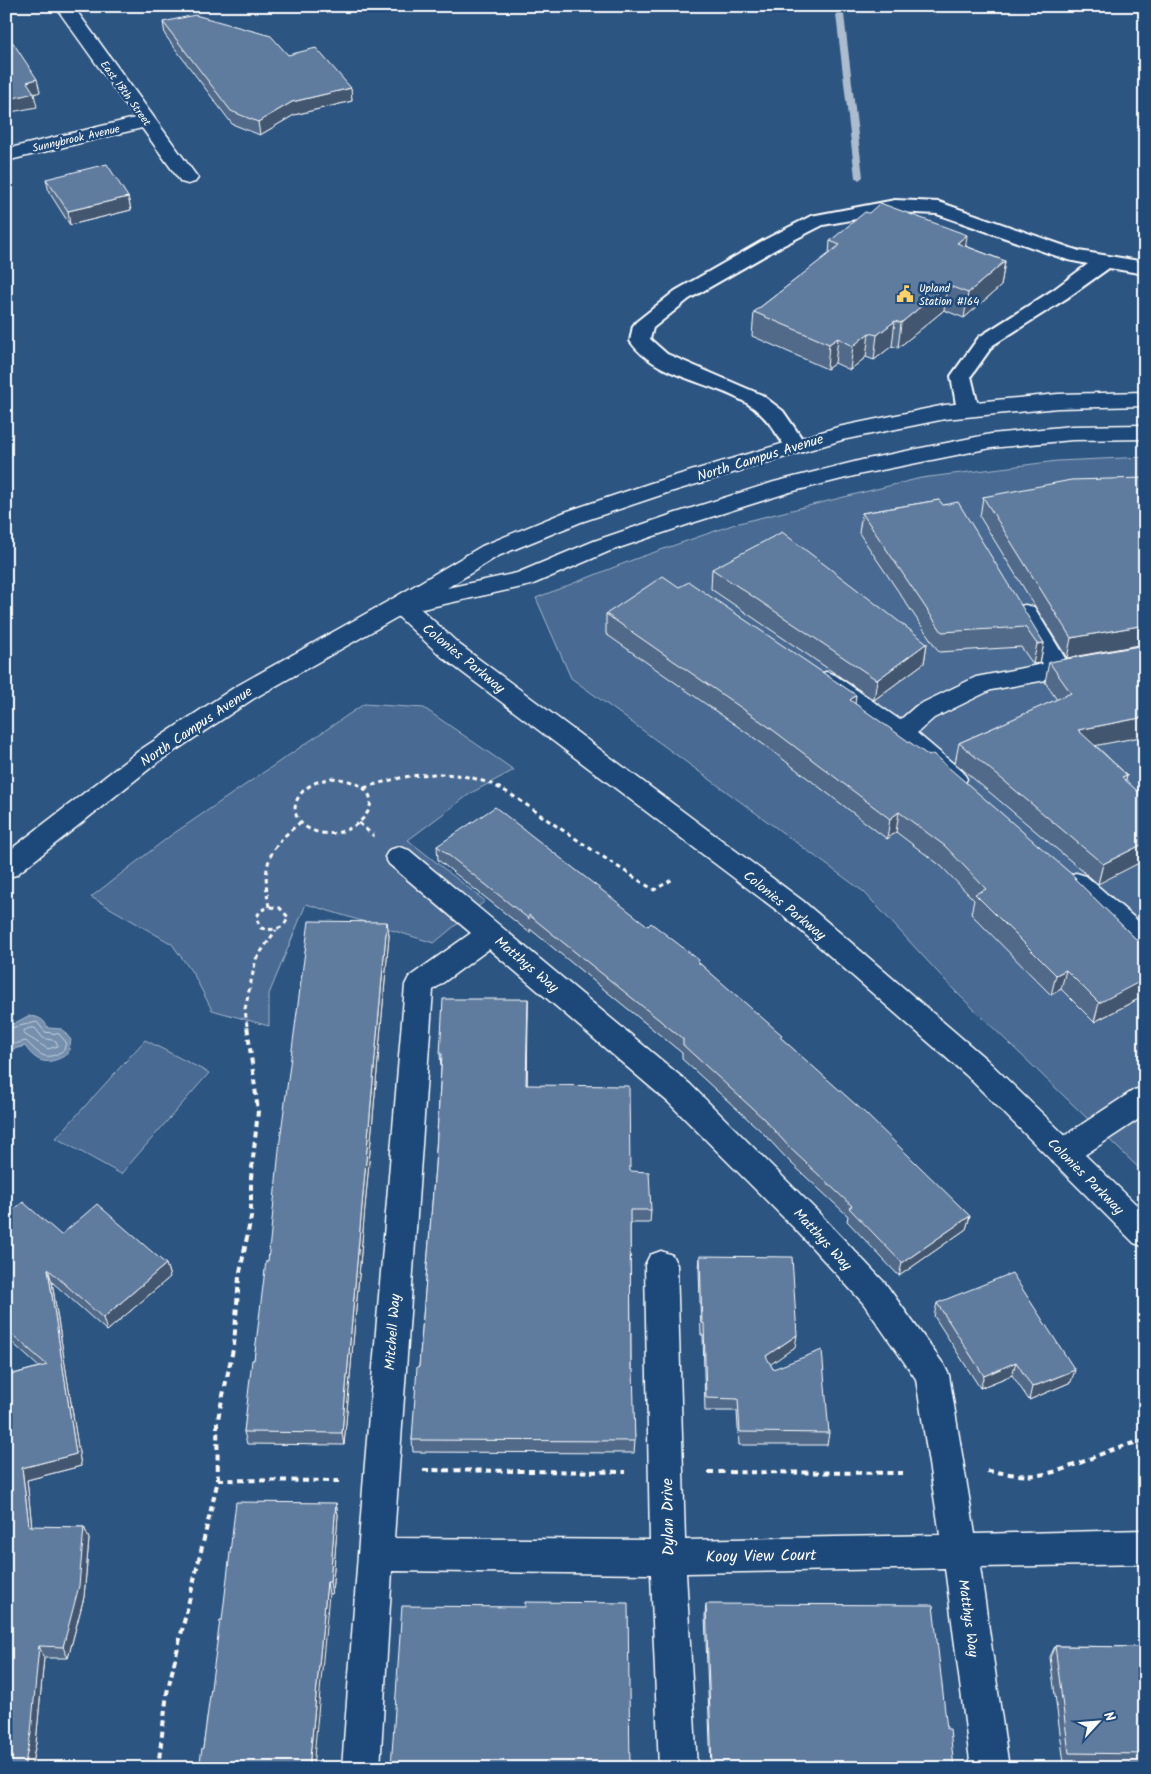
<svg xmlns="http://www.w3.org/2000/svg" width="1151" height="1774" font-family="Kalam,sans-serif">
<style>
.green{fill:#486b92;stroke:#a4b5c8}
.water{fill:#748fad;stroke:#acbcce}
.lines{fill:none;stroke-linecap:round;stroke-linejoin:round}
.shore{stroke:#c7d2de;stroke-width:1}
.stream{fill:#acbcce;fill-rule:evenodd}
.service-casing{stroke:#fff;stroke-width:4}
.minor-casing{stroke:#fff;stroke-width:3}
.tertiary-casing{stroke:#fff;stroke-width:3}
.secondary-casing{stroke:#fff;stroke-width:3}
.path-far1{stroke:#fff;stroke-width:3;stroke-dasharray:4.5 4;stroke-linecap:butt}
.path{stroke:#fff;stroke-width:4;stroke-dasharray:6 4.5;stroke-linecap:butt}
.service{fill:#1f4a7a;fill-rule:evenodd}
.minor{fill:#1f4a7a;fill-rule:evenodd}
.tertiary{fill:#1f4a7a;fill-rule:evenodd}
.secondary{fill:#1f4a7a;fill-rule:evenodd}
.wall{fill:#516b89;stroke:#fff}
.shaded-wall{fill:#42576f;stroke:#fff}
.building{fill:#5e7c9f;stroke:#fff}
.labels{text-anchor:middle;stroke-width:5;stroke-linejoin:round;paint-order:stroke}
.far-street-label{font-size:11px;fill:#fff;stroke:#1f4a7a}
.far-poi-label{font-size:11px;fill:#fff;stroke:#1f4a7a;text-anchor:start}
.street-label{font-size:14px;fill:#fff;stroke:#1f4a7a}
.near-street-label{font-size:16px;fill:#fff;stroke:#1f4a7a}
</style>
<rect width="100%" height="100%" fill="#2c5582"/>
<filter id="ink" filterUnits="userSpaceOnUse"><feTurbulence type="fractalNoise" baseFrequency=".02" numOctaves="2"/><feDisplacementMap in="SourceGraphic" scale="10" xChannelSelector="R" yChannelSelector="G"/><feConvolveMatrix kernelMatrix="1 2 1 2 8 2 1 2 1" color-interpolation-filters="sRGB"/></filter>
<g filter="url(#ink)">
<!-- green -->
<g class="green">
<path d="M1145,457V1174L956,992L864,892L571,678L536,598L635,559L735,524L921,478L1057,461Z"/>
<path d="M364,704L424,708L514,770L471,793L408,840L485,901L434,943L306,904L269,994V1026L212,1010L194,975L172,944L91,897L170,836Z"/>
<path d="M145,1040L209,1073L121,1174L56,1138Z"/>
</g>
<!-- water -->
<path class="water" d="M28,1016C39,1017 43,1018 48,1028L62,1029L71,1040L68,1054C49,1065 38,1065 25,1046L6,1051V1024H13Z"/>
<g class="lines">
<!-- shore -->
<g class="shore">
<path d="M30,1028H35L43,1038L56,1041L58,1046L48,1049L24,1034V1031Z"/>
<path d="M6,1029L37,1022L45,1032L59,1034L66,1042L64,1050C44,1063 40,1054 26,1041L6,1046"/>
</g>
<!-- stream -->
<path class="stream" d="M835,6H843L863,177L859,180L855,177Z"/>
<!-- service casing -->
<g class="service-casing">
<path id="service" d="M895,200L939,202L1079,251L1145,262V274L1109,268L1067,298L993,345L971,376L979,410L975,414L968,416L961,414L957,410L951,376L979,337L1053,290L1088,264L1068,260L937,214L895,212L823,225L778,248L689,299L653,328L650,339L667,354L762,395L783,411L807,446L804,451L796,453L788,451C776,433 767,416 748,404C714,382 654,377 630,341L633,326L636,322L675,291L764,240L811,216Z"/>
</g>
<!-- minor casing -->
<g class="minor-casing">
<g id="minor">
<path d="M55,6H73L195,174L198,178L195,182L188,184L181,182L142,128L6,161V149L135,118Z"/>
<path d="M1025,605L1034,607L1066,660L1145,646V662L991,690L934,718L917,733L963,772L967,779L963,786L954,788L945,786L892,739L817,687L813,681L817,675L826,672L835,675L900,720L916,706L976,677L1043,664L1013,613L1016,607Z"/>
<path d="M399,847L409,850L690,1084L816,1210L885,1283L944,1365L949,1375L975,1534L1145,1530V1564L980,1567L1009,1768H971L945,1568L686,1573L697,1768H659L651,1574L392,1571L380,1768H342L364,1475L405,985L409,977L471,933L389,864L385,857L389,850ZM489,949L668,1102L794,1228L863,1303L916,1379L940,1535L685,1540L677,1265L672,1255L661,1251L650,1255L645,1265L650,1540L394,1538L433,990Z"/>
<path d="M1076,873L1086,876L1145,927V954L1135,951L1066,890L1062,883L1066,876Z"/>
<path d="M1145,1087V1115L1074,1162L1063,1166L1052,1162L1048,1153L1052,1144L1134,1090Z"/>
</g>
</g>
<!-- tertiary casing -->
<g class="tertiary-casing">
<path id="tertiary" d="M401,597L410,599L460,645L803,901L986,1059L1145,1213V1247L1134,1243L966,1075L783,915L442,657L392,611L389,605L392,599Z"/>
</g>
<!-- secondary casing -->
<g class="secondary-casing">
<path id="secondary" d="M1145,392V406L1058,408L945,419L842,440L667,493L581,522L498,556L447,588L517,573L594,541L676,513L774,482L862,460L991,434L1072,426L1145,425V439L1072,440L991,448L862,474L790,492L692,523L610,551L531,585L422,609L415,607L253,699L158,762L16,875L6,878V853L140,750L235,687L392,599L482,546L565,512L651,483L838,427L945,405L1058,394Z"/>
</g>
<!-- path-far1 -->
<g class="path-far1">
<path d="M331,778C413,785 349,855 306,827C287,814 295,793 313,784C318,781 325,780 331,778Z"/>
<path d="M364,788C405,774 449,767 491,784C514,794 534,811 555,825C588,847 621,869 654,890L673,879"/>
<path d="M359,823L374,836"/>
<path d="M269,907C262,865 267,848 301,822"/>
<path d="M270,907L280,908L288,917C284,930 273,931 261,928L256,918L261,910Z"/>
<path d="M247,1026L245,1009L256,959L276,930"/>
</g>
<!-- path -->
<g class="path">
<path d="M423,1470L626,1472"/>
<path d="M987,1471C1006,1473 1026,1478 1045,1474C1080,1467 1109,1446 1145,1441"/>
<path d="M708,1472L907,1473"/>
<path d="M218,1480L339,1481"/>
<path d="M158,1768L167,1693L218,1480L217,1423L234,1345L239,1277L251,1217V1178L258,1111L247,1025"/>
</g>
<!-- service -->
<use href="#service" class="service"/>
<!-- minor -->
<use href="#minor" class="minor"/>
<!-- tertiary -->
<use href="#tertiary" class="tertiary"/>
<!-- secondary -->
<use href="#secondary" class="secondary"/>
</g>
<!-- wall -->
<g class="wall">
<path d="M163,22L288,55L351,88L352,101L294,115L260,135L232,124L165,35Z"/>
<path d="M46,179L128,197L131,210L70,225L49,192Z"/>
<path d="M830,241L966,246L1005,261L1001,286L964,318L944,310L898,348L892,346L874,360L866,357L850,370L835,363L827,369L752,336L754,312L829,254Z"/>
<path d="M1145,478V644L1067,658L980,517L983,497Z"/>
<path d="M939,500L1044,643L1040,663L1033,664L1021,647L939,652L859,533L862,513Z"/>
<path d="M712,569L927,643L924,663L874,700L711,589Z"/>
<path d="M606,614L855,704L1076,878L1075,880L1145,948L1144,996L1094,1022L1061,989L1051,995L971,914L974,900L941,866L896,832L887,839L767,747L606,634Z"/>
<path d="M1049,662L1145,736L1095,745L1127,775L1098,884L955,763L959,743L1057,700L1045,682Z"/>
<path d="M437,846L648,926L699,963L782,1039L970,1216L966,1229L899,1276L847,1221L848,1216L790,1162L762,1132L682,1059V1053L530,929V933L438,860Z"/>
<path d="M387,922L389,936L344,1445L247,1444L244,1432L268,1261Z"/>
<path d="M528,999L527,1085L630,1171L651,1210L650,1223H630L631,1369L635,1441L634,1453L413,1452L412,1440L419,1367L435,1166L441,1068L440,1054Z"/>
<path d="M6,1216L61,1235L166,1264L170,1277L107,1331L52,1282L81,1466L27,1480L32,1527H84L89,1539L84,1597L68,1658H44L36,1743L31,1768H6V1376L39,1367L6,1337Z"/>
<path d="M700,1256L795,1347L770,1364L773,1369L829,1433L827,1445H739L737,1411H705L703,1335H701L699,1269Z"/>
<path d="M937,1303L1071,1382L1029,1400L1012,1375L980,1388L934,1316Z"/>
<path d="M336,1503L338,1515L332,1594H329L203,1748L222,1620Z"/>
<path d="M706,1604L947,1729L954,1768H711L705,1616Z"/>
<path d="M1055,1646L1145,1647V1764L1064,1763L1050,1657Z"/>
</g>
<!-- shaded-wall -->
<g class="shaded-wall">
<path d="M37,79L40,92L34,94L37,107L6,113V100L27,82Z"/>
<path d="M351,88L352,101L294,115L260,135L258,122L292,102Z"/>
<path d="M128,197L131,210L70,225L68,211Z"/>
<path d="M967,235L964,260L957,243Z"/>
<path d="M1005,261L1001,286L964,318L968,293Z"/>
<path d="M947,285L944,310L898,348L901,323Z"/>
<path d="M895,321L892,346L874,360L877,335Z"/>
<path d="M869,333L866,357L850,370L853,346Z"/>
<path d="M838,338L835,363L827,369L829,344Z"/>
<path d="M1145,625V644L1067,658L1071,638Z"/>
<path d="M927,643L924,663L874,700L877,680Z"/>
<path d="M1044,643L1040,663L1033,664L1037,644Z"/>
<path d="M856,695L854,715L850,700Z"/>
<path d="M1145,717V736L1073,750L1078,730Z"/>
<path d="M1127,775L1122,795V777Z"/>
<path d="M899,812L896,832L887,839L890,819Z"/>
<path d="M1145,843V860L1098,884L1103,864Z"/>
<path d="M387,922L389,936L344,1445L342,1433Z"/>
<path d="M1145,965L1144,996L1094,1022L1099,1003L1142,967Z"/>
<path d="M1066,970L1061,989L1051,995L1056,975Z"/>
<path d="M528,999V1013L527,1099L526,1085Z"/>
<path d="M970,1216L966,1229L899,1276L902,1263Z"/>
<path d="M166,1264L170,1277L107,1331L103,1318Z"/>
<path d="M48,1269L52,1282L81,1466L27,1480L33,1538L29,1526L22,1468L76,1454Z"/>
<path d="M797,1335L795,1347L764,1369L766,1356Z"/>
<path d="M1016,1362L1012,1375L980,1388L984,1376Z"/>
<path d="M1075,1370L1071,1382L1029,1400L1032,1387Z"/>
<path d="M336,1503L338,1515L332,1594L330,1582Z"/>
<path d="M84,1527L89,1539L84,1597L68,1658L63,1647Z"/>
<path d="M327,1582L329,1594L313,1768H309Z"/>
<path d="M39,1646L44,1658L36,1743L31,1768H24Z"/>
</g>
<!-- building -->
<g class="building">
<path d="M195,15L271,36L288,55L316,48L351,88L292,102L258,122L231,111L163,22Z"/>
<path d="M6,32L37,79L27,82L34,93L6,100Z"/>
<path d="M107,164L128,197L68,211L46,179Z"/>
<path d="M880,203L967,235L957,243L1005,261L968,293L947,285L901,323L895,321L877,335L869,333L853,346L838,338L829,344L754,312L840,245L830,241L865,212L869,213Z"/>
<path d="M1145,478V580H1142L1145,583V625L1071,638L983,497L1071,480Z"/>
<path d="M939,500L943,505L958,502L1044,643L1037,644L1025,627L942,632L862,513Z"/>
<path d="M782,532L927,643L877,680L712,569Z"/>
<path d="M663,576L679,587L689,582L856,695L850,700L929,756L933,754L1076,878H1074L1145,948V965L1142,967L1145,970V979L1099,1003L1066,970L1056,975L975,894L986,889L945,846L899,812L890,819L769,727L606,614Z"/>
<path d="M1145,645V717L1078,730L1127,775L1122,777L1145,798V843L1103,864L959,743L1071,693L1049,662Z"/>
<path d="M495,807L648,926L651,923L699,960L698,962L782,1035L780,1037L864,1112L970,1216L902,1263L849,1208L852,1206L791,1149L764,1119L683,1045V1039L529,915V919L437,846Z"/>
<path d="M309,921L387,922L342,1433L244,1432L252,1360H254L266,1261H268L280,1140Z"/>
<path d="M443,999H528L526,1085L629,1086L630,1171L649,1172L651,1210H630L631,1369H633L635,1441L412,1440L417,1367H419L435,1166L442,1054H440Z"/>
<path d="M23,1202L61,1235L97,1204L166,1264L103,1318L48,1269L76,1454L22,1468L29,1526L84,1527L79,1586L63,1647L39,1646L31,1733L24,1768H6V1376L47,1365L6,1329V1216Z"/>
<path d="M700,1256L792,1257L797,1335L766,1356L773,1369L822,1350L829,1433L740,1432L738,1399L706,1398L704,1323H702Z"/>
<path d="M1012,1273L1075,1370L1032,1387L1016,1362L984,1376L937,1303Z"/>
<path d="M236,1502L336,1503L330,1582H327L309,1768H199L202,1748H203L220,1620H222Z"/>
<path d="M525,1602L628,1603L630,1768H391L402,1606L525,1607Z"/>
<path d="M706,1604L933,1605L947,1729H950L954,1768H712Z"/>
<path d="M1055,1646L1145,1647V1754L1069,1753Z"/>
</g>
</g>
<!-- icons -->
<defs>
<g id="civic-bare" transform="scale(1.35)"><path d="M-.6-6.5H3V-4.5H.6V-3L4-1V1h2V6H-6V1h2V-1L-.6-3ZM-1.2 2.5V6h2.4V2.5Z" fill="#ffd166" stroke="#1f4a7a" stroke-width="2.5" paint-order="stroke"/></g>
</defs>
<g fill-rule="evenodd">
<use href="#civic-bare" x="905" y="294"/>
</g>
<g class="labels">
<!-- far-street labels -->
<g class="far-street-label">
<text transform="translate(126 93) rotate(54)" y="4">East 18th Street</text>
<text transform="translate(76 138) rotate(-13)" y="4">Sunnybrook Avenue</text>
</g>
<!-- far-poi labels -->
<g class="far-poi-label">
<text x="919" y="292">Upland<tspan x="919" dy="13">Station #164</tspan></text>
</g>
<!-- street labels -->
<g class="street-label">
<text transform="translate(760 457) rotate(-17)" y="5">North Campus Avenue</text>
<text transform="translate(464 658) rotate(39)" y="5">Colonies Parkway</text>
<text transform="translate(196 726) rotate(-34)" y="5">North Campus Avenue</text>
<text transform="translate(785 905) rotate(39)" y="5">Colonies Parkway</text>
<text transform="translate(527 964) rotate(40)" y="5">Matthys Way</text>
<text transform="translate(1086 1176) rotate(45)" y="5">Colonies Parkway</text>
<text transform="translate(823 1239) rotate(47)" y="5">Matthys Way</text>
<text transform="translate(392 1332) rotate(-86)" y="5">Mitchell Way</text>
<text transform="translate(969 1618) rotate(82)" y="5">Matthys Way</text>
</g>
<!-- near-street labels -->
<g class="near-street-label">
<text transform="translate(667 1517) rotate(-91)" y="6">Dylan Drive</text>
<text transform="translate(761 1555) rotate(-1)" y="6">Kooy View Court</text>
</g>
</g>
<!-- margin -->
<rect width="1151" height="1774" fill="none" stroke="#1f4a7a" stroke-width="25"/>
<rect x="12" y="12" width="1126" height="1749" fill="none" stroke="#fff" stroke-width="2" filter="url(#ink)"/>
<!-- north arrow -->
<g transform="translate(1098 1722) rotate(64)" stroke="#1f4a7a" stroke-width="4" paint-order="stroke">
<path d="M0-4L9 19L0 12L-9 19Z" fill="#ffffff"/>
<text y="-8" font-size="14" font-weight="bold" text-anchor="middle" fill="#ffffff">N</text>
</g>
</svg>
